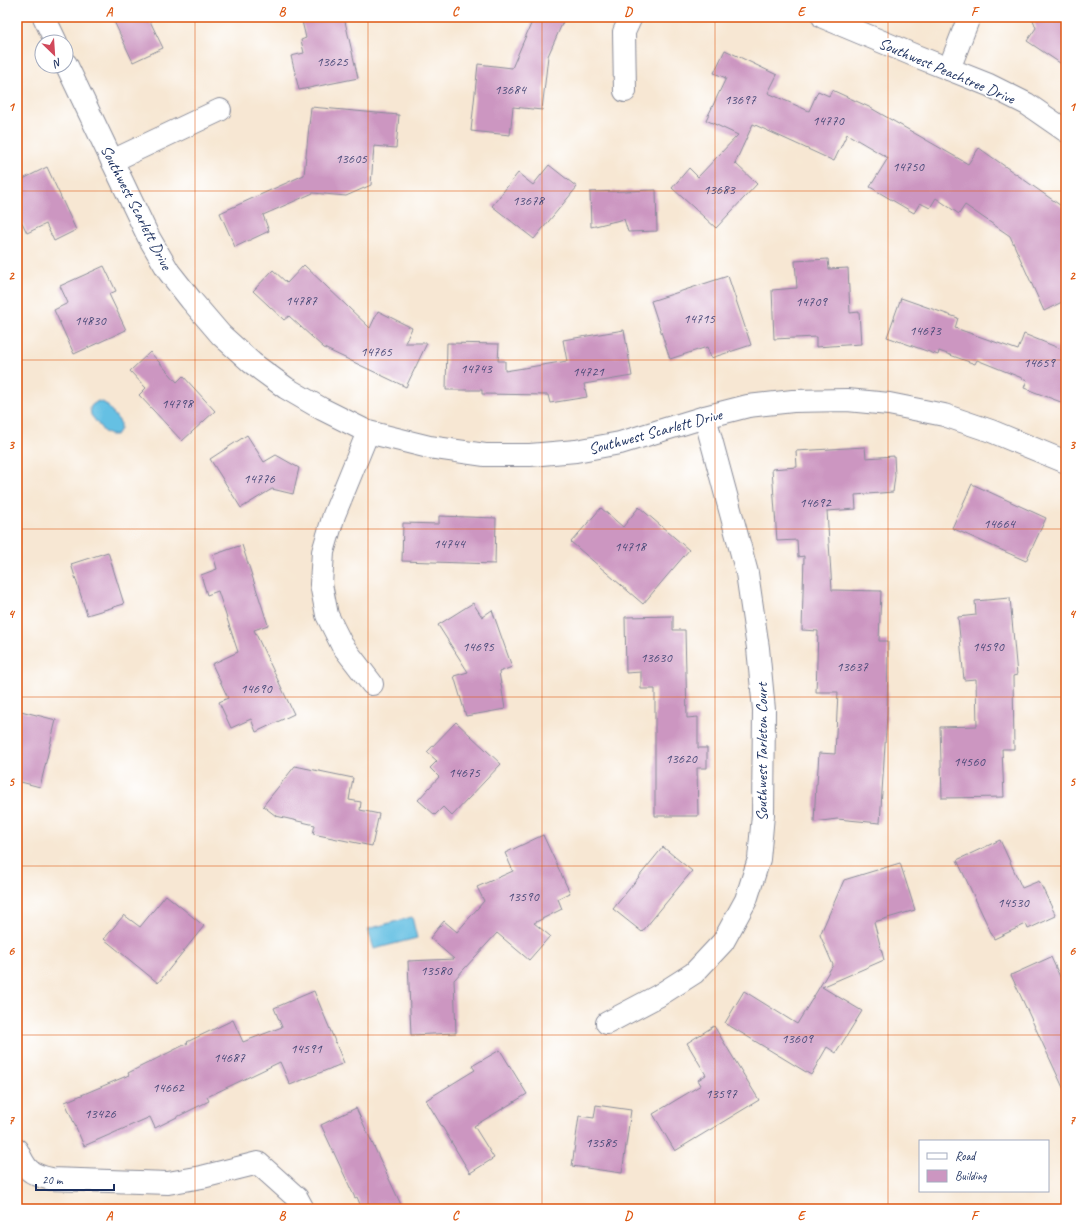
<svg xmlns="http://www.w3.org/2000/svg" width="1083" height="1226" font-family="Caveat,sans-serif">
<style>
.water{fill:#65c0e3;stroke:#4078a0}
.building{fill:#cc96c1}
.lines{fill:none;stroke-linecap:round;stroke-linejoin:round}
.minor-casing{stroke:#898b98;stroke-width:24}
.minor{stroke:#fff;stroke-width:22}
.grid{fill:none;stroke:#de5710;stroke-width:1;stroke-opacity:0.55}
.labels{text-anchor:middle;stroke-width:3.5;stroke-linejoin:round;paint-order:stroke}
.number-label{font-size:14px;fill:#474977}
.street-label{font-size:16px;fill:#1b2f5e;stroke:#fff}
.neatline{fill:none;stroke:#de5710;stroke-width:1.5}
.grid-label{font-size:13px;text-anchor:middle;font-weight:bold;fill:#de5710}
</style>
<rect width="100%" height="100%" fill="#fff"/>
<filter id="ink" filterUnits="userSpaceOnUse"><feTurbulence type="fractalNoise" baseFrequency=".025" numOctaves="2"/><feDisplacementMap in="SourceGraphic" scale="8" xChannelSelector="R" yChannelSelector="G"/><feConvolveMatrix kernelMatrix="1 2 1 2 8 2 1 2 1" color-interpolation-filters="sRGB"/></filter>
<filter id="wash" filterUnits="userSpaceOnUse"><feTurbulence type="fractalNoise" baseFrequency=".012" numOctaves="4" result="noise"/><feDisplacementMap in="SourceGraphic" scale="16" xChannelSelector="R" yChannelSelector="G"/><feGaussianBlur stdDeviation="0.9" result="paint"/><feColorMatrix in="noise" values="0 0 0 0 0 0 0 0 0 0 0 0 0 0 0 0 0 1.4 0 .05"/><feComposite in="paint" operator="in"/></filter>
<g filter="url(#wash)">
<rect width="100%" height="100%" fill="#f7e7d3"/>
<!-- water -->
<g class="water">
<path d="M98,401L102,402L106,404L120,422V429L116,435H110L104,432L91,415L90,408L92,405Z"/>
<path d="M412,917L417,938L374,949L368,929Z"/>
</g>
<g id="blocks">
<!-- building -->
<g class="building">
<path d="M112,17H148L163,48L133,62Z"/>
<path d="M301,17H344L358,78L299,90L291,56L304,53L301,40L306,38Z"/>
<path d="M534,17H565L548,56L542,110L513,107L510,135L471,131L478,64L512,68Z"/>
<path d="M1032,17H1066V67L1027,41L1036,28Z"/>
<path d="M725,50L777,75L768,93L809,111L818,91L829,96L832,90L869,107L968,164L979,148L1064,208L1066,213V300L1044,311L1010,236L965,205L959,214L936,198L930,208L920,203L914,213L870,187L888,158L847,134L834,161L753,124L735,163L757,184L716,228L672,188L689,168L698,177L738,135L706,120L726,78L714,73Z"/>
<path d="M311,107L399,115L396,148L374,146L371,185L346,196L313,193L263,215L269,231L235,247L220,213L304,175Z"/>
<path d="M549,165L577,187L534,239L492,206L518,173L533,185Z"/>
<path d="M47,167L76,230L54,241L46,224L27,233L17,212V182Z"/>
<path d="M656,190L657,231L628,232L624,219L591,227L590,192Z"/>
<path d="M828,259L829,269L848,268L850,313L859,312L861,344L816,347V337L774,339L772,290L797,288L795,261Z"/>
<path d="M304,265L370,328L378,311L412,328L405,343H427L406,387L324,348L289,316L284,320L253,291L273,270L287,283Z"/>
<path d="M104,266L116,291L109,294L126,330L74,354L54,310L68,303L60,286Z"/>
<path d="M728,276L751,345L711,358L707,347L670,359L651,301Z"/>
<path d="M901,298L958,318L955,328L1018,350L1024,334L1066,351V404L1024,388L1027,380L977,360L975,364L939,351L938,355L887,337Z"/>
<path d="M624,330L632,376L584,384L587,397L550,403L548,395L482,394V390H446L447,343L499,344L498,361H505V371L567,361L563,340Z"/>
<path d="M150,352L177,382L183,376L215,411L182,441L139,395L146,388L130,371Z"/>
<path d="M247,435L264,462L276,455L299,468L293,494L272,489L241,508L210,459Z"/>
<path d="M865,447L866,458L894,456L895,476L893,492L855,495L856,509L827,511L832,590L881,591L879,641H888L887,714L880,823L837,819L814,822L816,784H817L819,753L835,754L838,692H816L818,631L802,630L804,556L798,557L797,540L777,541L772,469L797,467L796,451Z"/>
<path d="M972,484L1046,518L1026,561L952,528Z"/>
<path d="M639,507L689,550L643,604L571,542L601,508L623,527Z"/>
<path d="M439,516L496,518L495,564L402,561L403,523L439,524Z"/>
<path d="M242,545L268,625L254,630L294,714L256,732L251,719L231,728L219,702L228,698L212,664L238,652L218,591L207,595L201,575L217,569L213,555Z"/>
<path d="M108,552L124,604L87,615L71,564Z"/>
<path d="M1010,598L1017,675L1013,676L1014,749H1002L1004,797L942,798L940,727L977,726L976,679L964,680L958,617L976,615L975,601Z"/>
<path d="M473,603L482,617L492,610L512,667L499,672L505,709L466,716L454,676L468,672L438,625Z"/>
<path d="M673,616V630H685L687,718L698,717V748H707V768H697L698,816H655V689H641V672L626,673L625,617Z"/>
<path d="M17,710L56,720L40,787L17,781Z"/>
<path d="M456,722L501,764L452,816L443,807L435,815L418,800L439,777L430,768L437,761L427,752Z"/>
<path d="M295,766L353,778L349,800L361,802L360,810L379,814L372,846L313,834L315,825L276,816L263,806Z"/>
<path d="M543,835L570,893L558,899L562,909L534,923L550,936L529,960L497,933L454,980L456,1033L411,1035L408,961L454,959L430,938L444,921L457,932L484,901L477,887L513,871L505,853Z"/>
<path d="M1000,840L1022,888L1039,881L1056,916L1028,929L1026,924L994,939L957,860Z"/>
<path d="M663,847L692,871L642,932L613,909Z"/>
<path d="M900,863L915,910L874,922L884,960L822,987L862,1011L836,1053L827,1047L811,1075L725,1023L744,991L797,1024L833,965L820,935L844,880Z"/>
<path d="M166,895L204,926L158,983L104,939L124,915L140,927Z"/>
<path d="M1051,957L1066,990V1094L1011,975Z"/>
<path d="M314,991L344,1063L290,1085L280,1062L207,1097L209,1101L155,1128L150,1117L84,1146L65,1102L129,1075L128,1073L188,1043L187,1042L233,1020L243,1042L282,1027L274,1008Z"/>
<path d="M714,1026L759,1100L675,1151L653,1114L701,1085L698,1080L706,1075L687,1043Z"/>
<path d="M500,1050L527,1094L474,1126L494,1158L470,1173L426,1100L475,1070L472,1066Z"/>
<path d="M596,1105L631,1110L622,1173L572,1166L579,1116L594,1118Z"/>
<path d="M356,1108L403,1209H362L357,1197L355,1198L321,1125Z"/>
</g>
</g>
</g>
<g filter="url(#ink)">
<use href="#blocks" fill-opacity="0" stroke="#898b98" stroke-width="1"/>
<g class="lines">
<!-- minor casing -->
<g class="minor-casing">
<g id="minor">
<path d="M44,17L56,42"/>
<path d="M823,17L916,56L989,85L1027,104L1066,131"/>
<path d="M66,64L148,236L169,272L191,300L221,335L252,363L286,388L322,409L368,432L429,447L485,455H530L576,451L620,443L705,417L748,406L793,401L847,400L889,404L944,415L991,431L1066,462"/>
<path d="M949,69L969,17"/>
<path d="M625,91L624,32L631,17"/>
<path d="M112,161L220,110"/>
<path d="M368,432L334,515L323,552L321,584L327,615L342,645L372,684"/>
<path d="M607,1023L658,996L694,973L723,942L746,900L759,859L763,815L764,710L758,648L747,573L705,417"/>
<path d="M17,1150C26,1170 29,1174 51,1179L168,1183L202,1177L258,1163L297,1198L303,1209"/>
</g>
</g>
<!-- minor -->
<use href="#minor" class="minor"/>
</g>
</g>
<!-- grid -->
<path class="grid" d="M195,17V1209M368,17V1209M542,17V1209M715,17V1209M888,17V1209M17,191H1066M17,360H1066M17,529H1066M17,697H1066M17,866H1066M17,1035H1066"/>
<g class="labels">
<!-- number labels -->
<g class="number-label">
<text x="332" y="66">13625</text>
<text x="510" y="94">13684</text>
<text x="740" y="104">13697</text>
<text x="828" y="125">14770</text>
<text x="351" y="163">13605</text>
<text x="908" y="171">14750</text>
<text x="719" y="194">13683</text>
<text x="528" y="205">13678</text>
<text x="301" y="305">14787</text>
<text x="811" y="306">14709</text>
<text x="699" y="323">14715</text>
<text x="90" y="325">14830</text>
<text x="925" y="335">14673</text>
<text x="376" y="356">14765</text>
<text x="1039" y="367">14659</text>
<text x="476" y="373">14743</text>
<text x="588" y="376">14721</text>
<text x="177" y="408">14798</text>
<text x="259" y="483">14776</text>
<text x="815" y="507">14692</text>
<text x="999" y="528">14664</text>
<text x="449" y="548">14744</text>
<text x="630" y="551">14718</text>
<text x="478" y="651">14695</text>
<text x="988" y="651">14590</text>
<text x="656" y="662">13630</text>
<text x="852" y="671">13637</text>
<text x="256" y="693">14690</text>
<text x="681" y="763">13620</text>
<text x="969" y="766">14560</text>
<text x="464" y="777">14675</text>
<text x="523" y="901">13590</text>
<text x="1013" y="907">14530</text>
<text x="436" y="975">13580</text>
<text x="797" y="1043">13609</text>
<text x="306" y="1053">14591</text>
<text x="229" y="1062">14687</text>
<text x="168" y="1092">14662</text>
<text x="721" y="1098">13597</text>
<text x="100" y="1118">13426</text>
<text x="601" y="1147">13585</text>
</g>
<!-- street labels -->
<g class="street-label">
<text transform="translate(947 70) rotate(23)" y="6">Southwest Peachtree Drive</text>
<text transform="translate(137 207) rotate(63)" y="6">Southwest Scarlett Drive</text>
<text transform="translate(655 431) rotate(-15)" y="6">Southwest Scarlett Drive</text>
<text transform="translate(761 752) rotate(-90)" y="6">Southwest Tarleton Court</text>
</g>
</g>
<!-- margin -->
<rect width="1083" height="1226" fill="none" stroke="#fff" stroke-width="44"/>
<!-- legend -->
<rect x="919" y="1140" width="130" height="52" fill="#ffffff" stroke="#a4acbf"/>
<rect x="927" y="1153" width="20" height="6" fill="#ffffff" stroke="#a4acbf"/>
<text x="955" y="1160" font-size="12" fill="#1b2f5e">Road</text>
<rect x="927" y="1170" width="20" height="12" fill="#cc96c1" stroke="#a4acbf"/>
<text x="955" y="1180" font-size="12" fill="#1b2f5e">Building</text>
<!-- north arrow -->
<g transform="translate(54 54) rotate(155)"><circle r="19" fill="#ffffff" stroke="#a4acbf"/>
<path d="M0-3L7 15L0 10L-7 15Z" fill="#d1495b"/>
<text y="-6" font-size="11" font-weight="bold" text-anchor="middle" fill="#1b2f5e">N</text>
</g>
<!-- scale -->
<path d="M36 1184v6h78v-6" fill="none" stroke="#1b2f5e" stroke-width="2"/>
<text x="42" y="1184" font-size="12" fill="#1b2f5e" stroke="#ffffff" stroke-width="3" paint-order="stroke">20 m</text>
<rect x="22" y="22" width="1039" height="1182" class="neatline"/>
<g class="grid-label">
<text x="109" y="16">A</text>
<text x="282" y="16">B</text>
<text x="455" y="16">C</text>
<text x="628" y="16">D</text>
<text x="801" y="16">E</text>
<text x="974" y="16">F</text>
<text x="11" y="111">1</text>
<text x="1072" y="111">1</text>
<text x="11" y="280">2</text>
<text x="1072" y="280">2</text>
<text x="11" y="449">3</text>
<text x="1072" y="449">3</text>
<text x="11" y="618">4</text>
<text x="1072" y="618">4</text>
<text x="11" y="786">5</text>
<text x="1072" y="786">5</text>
<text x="11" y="955">6</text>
<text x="1072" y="955">6</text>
<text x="11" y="1124">7</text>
<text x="1072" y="1124">7</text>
<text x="109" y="1220">A</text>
<text x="282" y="1220">B</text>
<text x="455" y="1220">C</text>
<text x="628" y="1220">D</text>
<text x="801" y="1220">E</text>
<text x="974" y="1220">F</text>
</g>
</svg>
